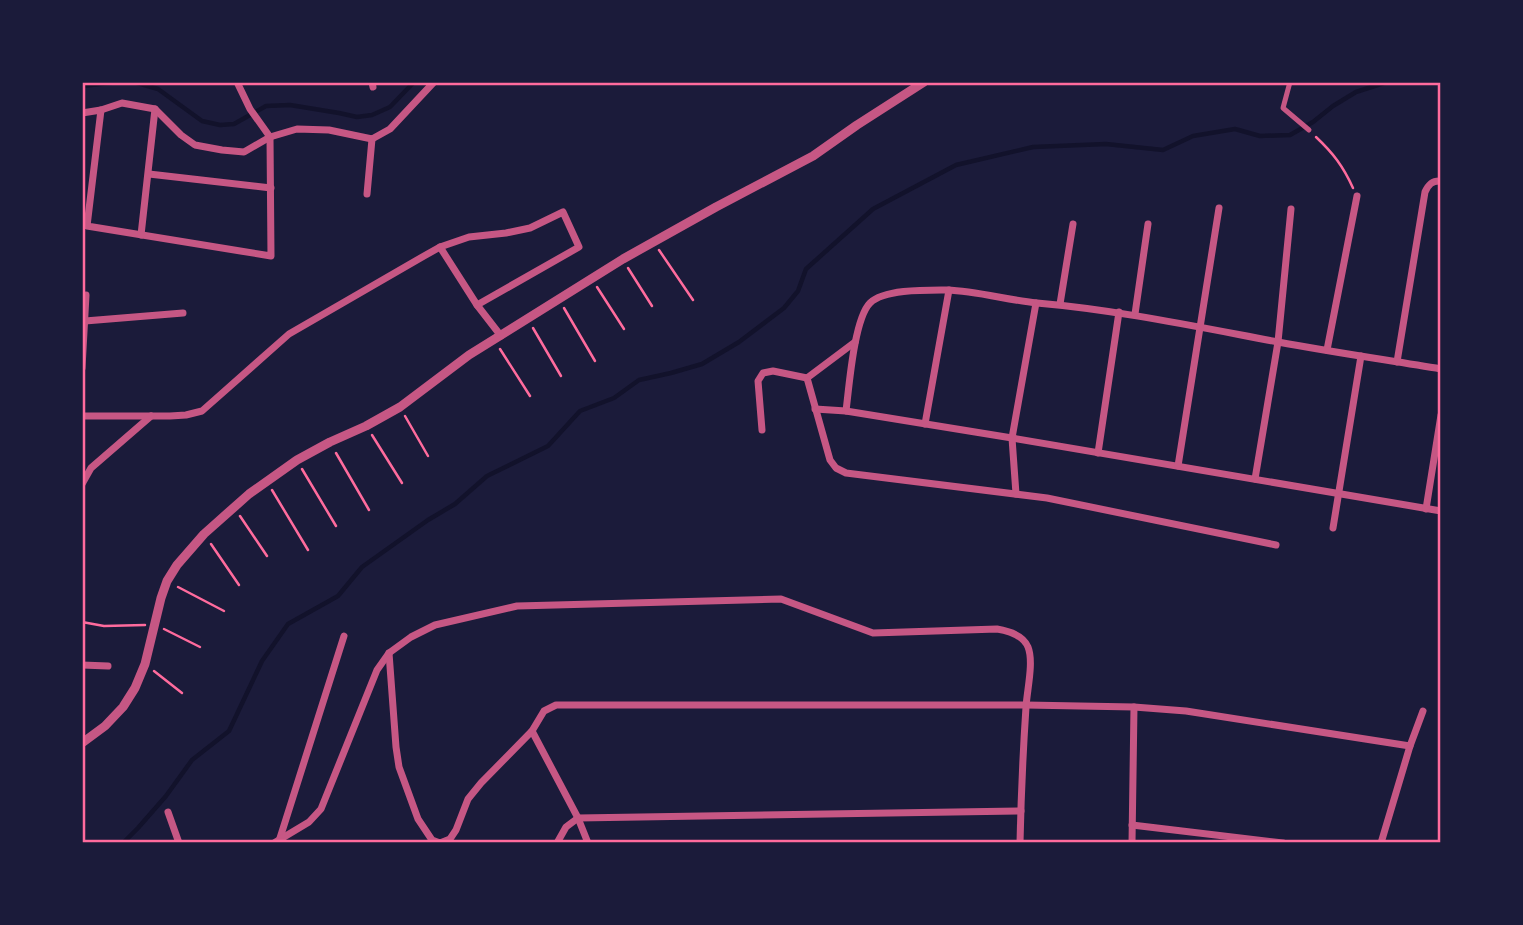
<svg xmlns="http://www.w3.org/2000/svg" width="1523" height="925" font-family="'Exo 2',sans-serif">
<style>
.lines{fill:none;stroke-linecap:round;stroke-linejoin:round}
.stream{stroke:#12122b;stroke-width:4.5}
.path{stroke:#ff6b9d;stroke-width:2.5}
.pedestrian{stroke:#c65784;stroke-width:5}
.minor{stroke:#c65784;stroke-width:7}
.tertiary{stroke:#c65784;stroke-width:9}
.neatline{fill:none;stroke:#ff6b9d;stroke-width:2.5}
</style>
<rect width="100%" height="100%" fill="#1b1b3a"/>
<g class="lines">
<!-- stream -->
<g class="stream">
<path d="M134,82L158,89L202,121L220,125L234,124L266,106L290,105L339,113L357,117L372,115L390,107L414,82"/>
<path d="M82,86L119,82"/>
<path d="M123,843L138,828L166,796L192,760L229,731L262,661L288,624L338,596L362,567L428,520L455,504L487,476L548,446L580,411L614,398L639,380L671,373L702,364L739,342L784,308L798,291L806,269L873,209L956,165L1033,147L1106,144L1163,150L1193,136L1235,129L1260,136L1290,135L1313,122L1333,106L1356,92L1387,82"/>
</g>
<!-- path -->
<g class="path">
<path d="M1316,137C1333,153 1343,166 1353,188"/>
<path d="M659,250L693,300"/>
<path d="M628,268L652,306"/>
<path d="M597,287L624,329"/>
<path d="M564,308L595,361"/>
<path d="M533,328L561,376"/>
<path d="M500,349L530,396"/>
<path d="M405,416L428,456"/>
<path d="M372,435L402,483"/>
<path d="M336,453L369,510"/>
<path d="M302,469L336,526"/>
<path d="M272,490L308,550"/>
<path d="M240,516L267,556"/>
<path d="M211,544L239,585"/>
<path d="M178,587L224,611"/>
<path d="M82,622L104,626L145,625"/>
<path d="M164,629L200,647"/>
<path d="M154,671L182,693"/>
</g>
<!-- pedestrian -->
<path class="pedestrian" d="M1290,82L1283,108L1309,130"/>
<!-- minor -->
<g class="minor">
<path d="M372,82L373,87"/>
<path d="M101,110L87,226L271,256L270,137L250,109L237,82"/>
<path d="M82,113L101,110L122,103L155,109L181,135L195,145L222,150L244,152L270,137L297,129L329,130L372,139L390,129L434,82"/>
<path d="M149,174L271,188"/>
<path d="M367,194L372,139"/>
<path d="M141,235L155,109"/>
<path d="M440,247L477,305L501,336"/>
<path d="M1060,304L1073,224"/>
<path d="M1135,314L1148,224"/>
<path d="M85,321L183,313"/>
<path d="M1327,350L1357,196"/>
<path d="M1397,362L1425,192C1428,185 1432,180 1441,181"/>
<path d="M82,368L86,295"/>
<path d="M807,378L830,460L836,468L846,473L1047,498L1276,545"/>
<path d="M807,378L855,342"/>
<path d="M815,409L846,411L1012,438L1441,511"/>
<path d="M846,411C849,388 854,319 870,303C884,289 927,290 947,290C977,291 1007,300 1037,303C1118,310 1198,327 1278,342C1332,352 1387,360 1441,369"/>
<path d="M82,416H170L186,415L202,411L289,334L424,256L440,247L469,237L506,233L530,228L563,212L579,247L477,305"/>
<path d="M925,424L949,290"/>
<path d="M762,430L758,381L763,373L773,371L807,378"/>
<path d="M1098,453L1119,312"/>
<path d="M1178,466L1219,208"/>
<path d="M1255,479L1278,342L1291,209"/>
<path d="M82,484L91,468L151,416"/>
<path d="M1016,494L1012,438L1036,303"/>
<path d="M1426,509L1441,415"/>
<path d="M1333,528L1361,356"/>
<path d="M389,653L396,747L399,767L418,819L432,840L440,843L450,839L456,830L468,799L481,783L532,731L544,711L556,705H1026L1134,707L1186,711L1410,746"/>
<path d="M82,665L108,666"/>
<path d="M532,731L578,818L588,843"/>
<path d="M168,812L179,843"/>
<path d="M1132,825L1283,843"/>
<path d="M280,838L344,636"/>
<path d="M274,843L309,822L321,809L377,670L389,653L411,637L435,625L517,606L781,599L873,633L997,629C1009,631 1023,635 1028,647C1034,662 1027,690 1026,707C1023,752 1021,797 1020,843"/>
<path d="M557,843L566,827L578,818L1021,811"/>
<path d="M1132,843L1134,707"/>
<path d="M1381,843L1410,746L1423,711"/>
</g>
<!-- tertiary -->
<path class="tertiary" d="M82,743L105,726L123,707L135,688L145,664L161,598L167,581L177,565L204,534L249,494L297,460L330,442L366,426L400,407L469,355L623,259L716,207L813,156L857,125L924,82"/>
</g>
<!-- border -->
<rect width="1523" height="925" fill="none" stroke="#1b1b3a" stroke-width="168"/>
<rect x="84" y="84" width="1355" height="757" class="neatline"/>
</svg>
